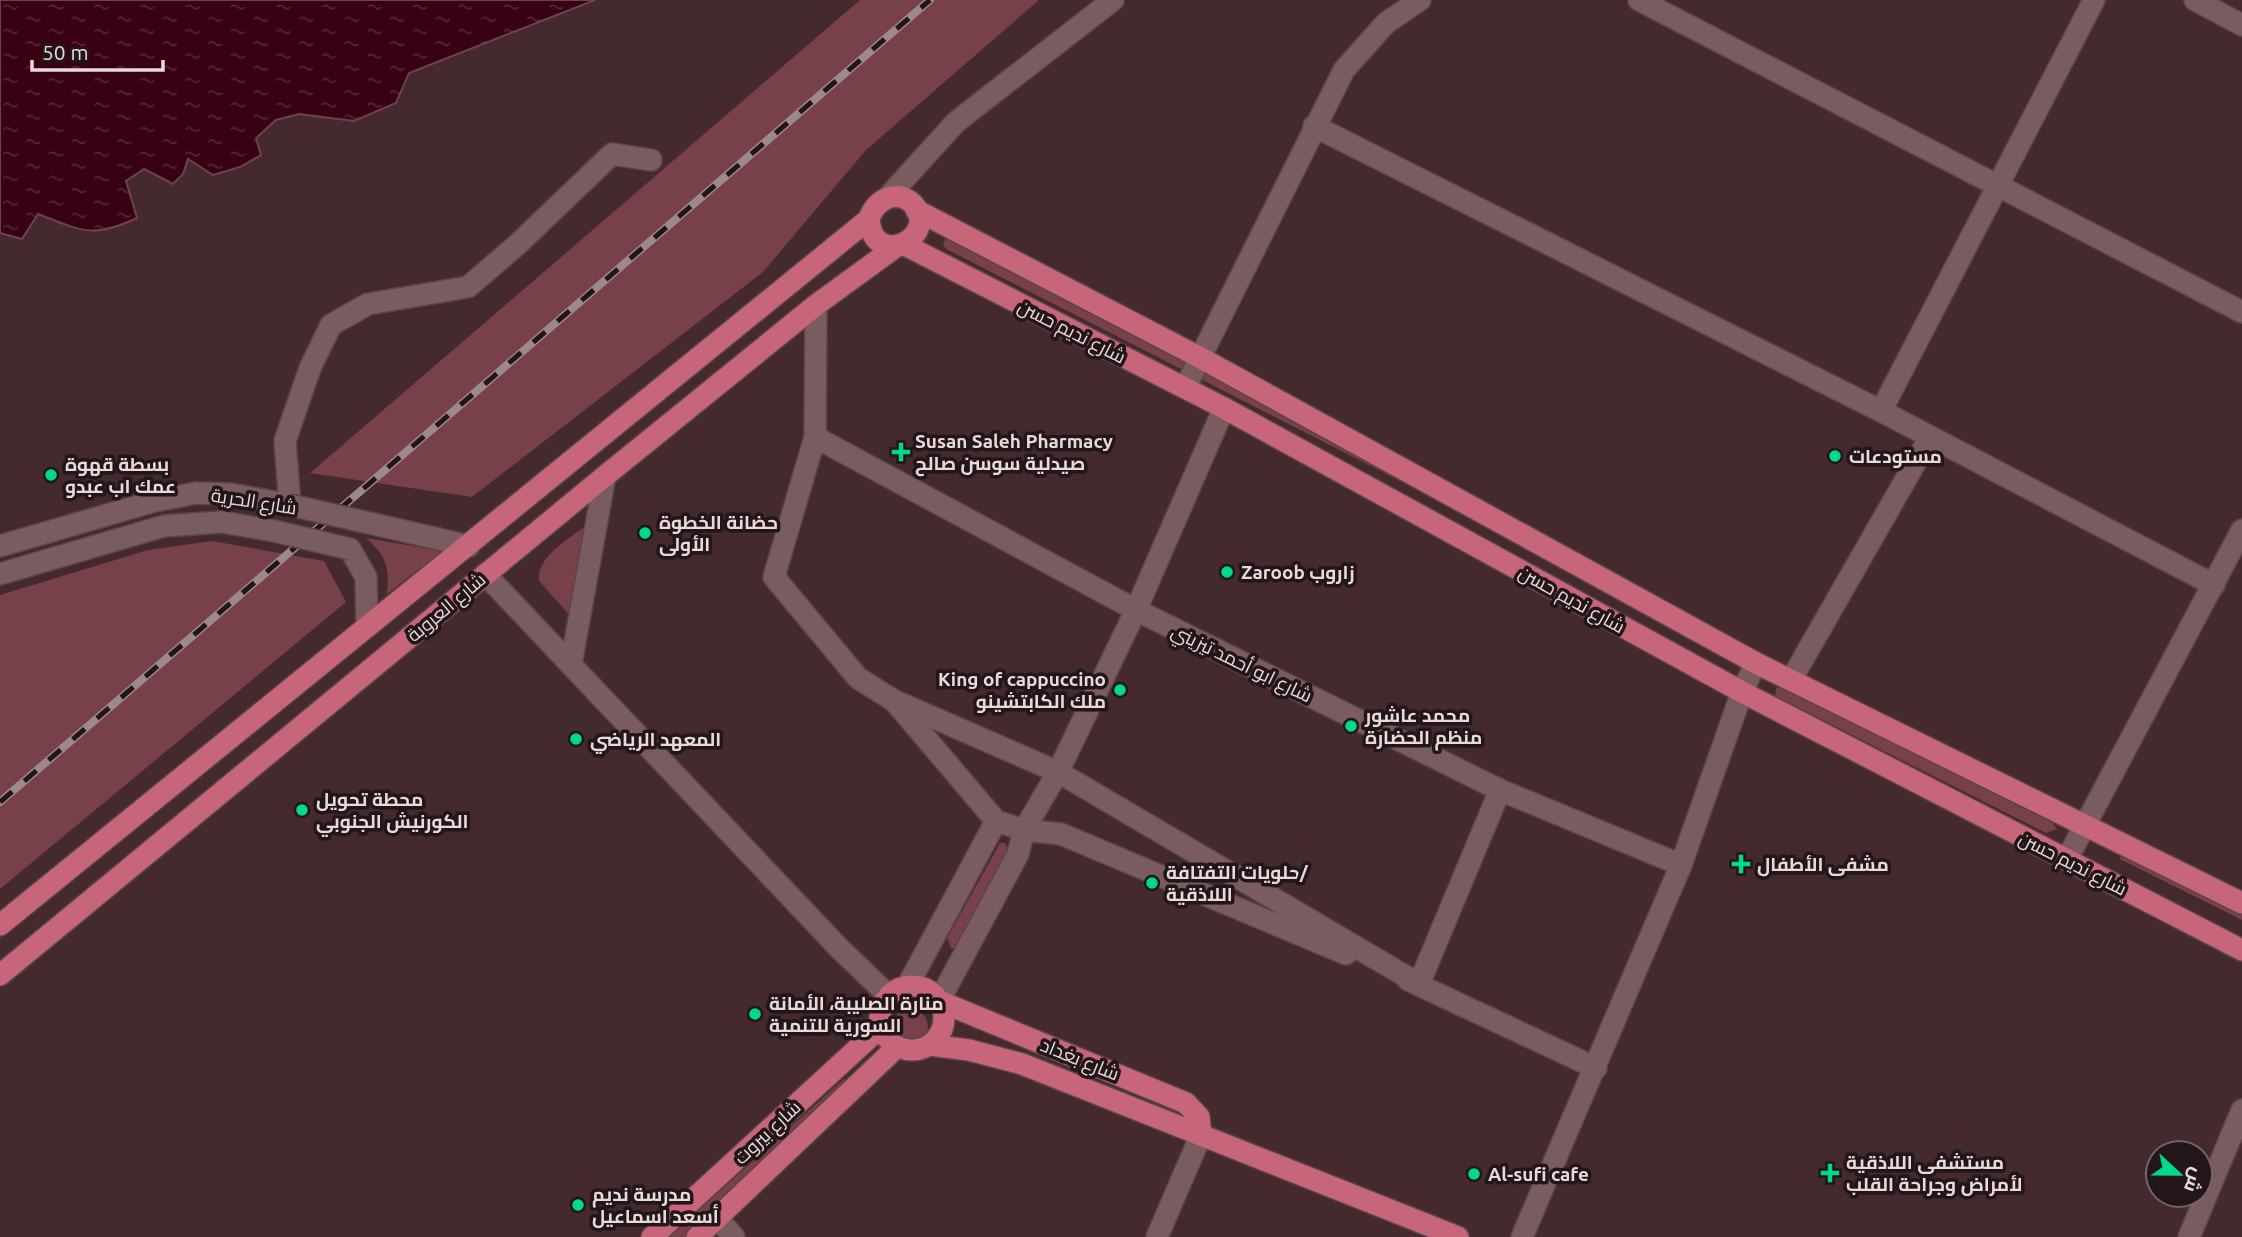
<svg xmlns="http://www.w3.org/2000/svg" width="2242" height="1237" font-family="Ubuntu,Cairo,sans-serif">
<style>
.green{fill:#78404a}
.water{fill:url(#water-ripples);stroke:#6e424f;stroke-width:2}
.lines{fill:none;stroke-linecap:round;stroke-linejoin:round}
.minor-casing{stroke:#5b4549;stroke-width:24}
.major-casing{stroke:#5b4549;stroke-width:24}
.minor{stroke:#7a5c60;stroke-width:21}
.major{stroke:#c7657a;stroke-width:21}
.rail-casing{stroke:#9d888b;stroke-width:8}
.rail{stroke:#221618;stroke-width:5;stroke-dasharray:16;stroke-linecap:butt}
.minor-bridge-casing{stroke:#5b4549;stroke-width:24;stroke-linecap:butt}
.minor-bridge{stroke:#7a5c60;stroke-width:21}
.poi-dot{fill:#00d98c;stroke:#221618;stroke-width:2.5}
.labels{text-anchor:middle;stroke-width:7;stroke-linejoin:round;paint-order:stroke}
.street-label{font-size:19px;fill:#ead9db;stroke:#221618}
.poi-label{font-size:19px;font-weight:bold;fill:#ead9db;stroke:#221618;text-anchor:start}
</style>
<defs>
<pattern id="water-ripples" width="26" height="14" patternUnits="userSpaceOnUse" patternTransform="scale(1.75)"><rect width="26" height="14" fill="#390213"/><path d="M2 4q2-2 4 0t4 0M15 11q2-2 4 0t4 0" fill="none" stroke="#562635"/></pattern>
</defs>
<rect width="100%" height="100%" fill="#44292e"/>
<!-- green -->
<g class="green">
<path d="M860,0H1039L866,150L763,272L472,497L310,473Z"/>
<path d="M945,239L954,240L1725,636L1502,533L948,250L943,246Z"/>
<path d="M593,521L573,619L539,581C535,556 576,534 593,521Z"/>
<path d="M366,538L442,551L387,594C390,567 386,556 366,538Z"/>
<path d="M212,541L324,561L346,602L0,889V595L148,550Z"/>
<path d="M1782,685L2052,822L2057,829L2046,833L1775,696L1776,689Z"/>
<path d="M1000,843H1005L1010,852L957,949L951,948L947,938Z"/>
<path d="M2121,852L2242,908V920L2120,859Z"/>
<circle cx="910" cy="1027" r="18"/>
<path d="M844,1079L849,1080L850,1086L685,1237H669Z"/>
</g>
<!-- water -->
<path class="water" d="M0,0H595L409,73L396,103L354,121L299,114L276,120L256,138L261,155L240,167L213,175L188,159L183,174L173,184L144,169L126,181L137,218C92,239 82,231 38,214L22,239L0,233Z"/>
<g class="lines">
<!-- minor casing -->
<g class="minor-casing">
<g id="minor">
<path d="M1639,0L2242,312"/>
<path d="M2195,0L2242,25"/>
<path d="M1314,126L1881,411L2214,585"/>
<path d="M887,198L956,122L1113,0"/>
<path d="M816,305L815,437L774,577L858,678L893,700L1058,772L1419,984"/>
<path d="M1185,388L1344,70L1386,23L1420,0"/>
<path d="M1881,411L2094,0"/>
<path d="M815,437L1136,610L1500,790L1681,865"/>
<path d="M378,525L469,546"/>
<path d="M0,546L155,501L196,493L231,494L290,505L285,441L310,368L331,325L368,304L468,287L518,244L612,154L651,160"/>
<path d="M350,549L366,577L367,627"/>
<path d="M0,574L164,526L222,522L274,531"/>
<path d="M485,574L839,948L889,996"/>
<path d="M571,664L605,476"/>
<path d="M1791,680L1930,437"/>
<path d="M896,703L996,821L1024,830L1061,834L1346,954"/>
<path d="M2067,859L2242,530"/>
<path d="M1408,980L1596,1068"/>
<path d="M1419,984L1500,790"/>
<path d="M907,987L996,821"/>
<path d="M939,1001L1018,854L1024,830L1058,772L1136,610L1224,408"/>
<path d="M717,1218L734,1237"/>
<path d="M1157,1237L1201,1135"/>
<path d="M1522,1237L1681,865L1742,692L1756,663"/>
<path d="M2189,1237L2242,1110"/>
</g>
</g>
<!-- major casing -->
<g class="major-casing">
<g id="major">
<path d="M916,210L1199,357L1756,663L2242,903"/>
<path d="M903,244L1224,408L1742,692L2242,950"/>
<path d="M0,925L869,219C875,201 895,188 912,203C943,234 874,273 869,219"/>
<path d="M0,975L605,476L816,305L897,246"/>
<circle cx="912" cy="1018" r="32"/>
<path d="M939,1001L1186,1103L1199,1117L1201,1135"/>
<path d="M930,1045L969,1050L1022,1064L1458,1237"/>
<path d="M652,1237L881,1027"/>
<path d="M697,1237L897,1047"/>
</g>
</g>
<!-- minor -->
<use href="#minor" class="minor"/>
<!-- major -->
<use href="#major" class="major"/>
<!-- rail casing -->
<g class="rail-casing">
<path id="rail" d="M0,802L930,0"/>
</g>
<!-- rail -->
<use href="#rail" class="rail"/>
<!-- minor-bridge casing -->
<g class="minor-bridge-casing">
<g id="minor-bridge">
<path d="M290,505L378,525"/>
<path d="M274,531L350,549"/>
</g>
</g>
<!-- minor-bridge -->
<use href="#minor-bridge" class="minor-bridge"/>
</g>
<!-- markers -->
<g class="poi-dot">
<path d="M897.5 441.5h7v7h7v7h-7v7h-7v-7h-7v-7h7z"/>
<circle cx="1835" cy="456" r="7"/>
<circle cx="51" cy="475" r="7"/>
<circle cx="645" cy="533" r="7"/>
<circle cx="1227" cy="572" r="7"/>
<circle cx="1120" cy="690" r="7"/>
<circle cx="1351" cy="726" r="7"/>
<circle cx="576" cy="739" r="7"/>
<circle cx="302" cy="810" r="7"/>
<path d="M1737.5 853.5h7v7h7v7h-7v7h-7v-7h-7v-7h7z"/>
<circle cx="1152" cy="883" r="7"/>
<circle cx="755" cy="1014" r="7"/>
<path d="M1826.5 1162.5h7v7h7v7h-7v7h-7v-7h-7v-7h7z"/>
<circle cx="1474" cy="1174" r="7"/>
<circle cx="578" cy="1205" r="7"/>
</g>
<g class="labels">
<!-- street labels -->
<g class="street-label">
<text transform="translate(1072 331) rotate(27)" y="7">شارع نديم حسن</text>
<text transform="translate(254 501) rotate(9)" y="7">شارع الحرية</text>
<text transform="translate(1572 599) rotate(29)" y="7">شارع نديم حسن</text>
<text transform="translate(446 607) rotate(-40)" y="7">شارع العروبة</text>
<text transform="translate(1242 663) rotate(26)" y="7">شارع ابو أحمد تيزيني</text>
<text transform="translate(2073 863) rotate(27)" y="7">شارع نديم حسن</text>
<text transform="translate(1080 1059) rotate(22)" y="7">شارع بغداد</text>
<text transform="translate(767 1132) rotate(-43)" y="7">شارع بيروت</text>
</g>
<!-- poi labels -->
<g class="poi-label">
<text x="915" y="448">Susan Saleh Pharmacy<tspan x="915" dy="22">صيدلية سوسن صالح</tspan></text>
<text x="1849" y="463">مستودعات</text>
<text x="65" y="471">بسطة قهوة<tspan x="65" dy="22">عمك اب عبدو</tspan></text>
<text x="659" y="529">حضانة الخطوة<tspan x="659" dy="22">الأولى</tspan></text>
<text x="1241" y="579">Zaroob زاروب</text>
<text x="1106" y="686" text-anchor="end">King of cappuccino<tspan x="1106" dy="22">ملك الكابتشينو</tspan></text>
<text x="1365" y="722">محمد عاشور<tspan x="1365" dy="22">منظم الحضارة</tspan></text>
<text x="590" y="746">المعهد الرياضي</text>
<text x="316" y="806">محطة تحويل<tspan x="316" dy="22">الكورنيش الجنوبي</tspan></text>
<text x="1757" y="871">مشفى الأطفال</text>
<text x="1166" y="879">حلويات التفتافة/<tspan x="1166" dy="22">اللاذقية</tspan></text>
<text x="769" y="1010">منارة الصليبة، الأمانة<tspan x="769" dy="22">السورية للتنمية</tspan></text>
<text x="1846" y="1169">مستشفى اللاذقية<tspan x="1846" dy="22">لأمراض وجراحة القلب</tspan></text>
<text x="1488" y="1181">Al-sufi cafe</text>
<text x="592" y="1201">مدرسة نديم<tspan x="592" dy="22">أسعد اسماعيل</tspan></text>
</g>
</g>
<!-- north arrow -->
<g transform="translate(2179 1174) rotate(112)"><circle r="33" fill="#221618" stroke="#726466" stroke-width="2"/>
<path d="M0-5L12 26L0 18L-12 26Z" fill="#00d98c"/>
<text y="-10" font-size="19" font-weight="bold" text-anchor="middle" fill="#ead9db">ش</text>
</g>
<!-- scale -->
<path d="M32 60v10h131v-10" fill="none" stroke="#ead9db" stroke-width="3.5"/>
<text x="42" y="60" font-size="21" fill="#ead9db" stroke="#221618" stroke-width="5" paint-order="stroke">50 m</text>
</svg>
